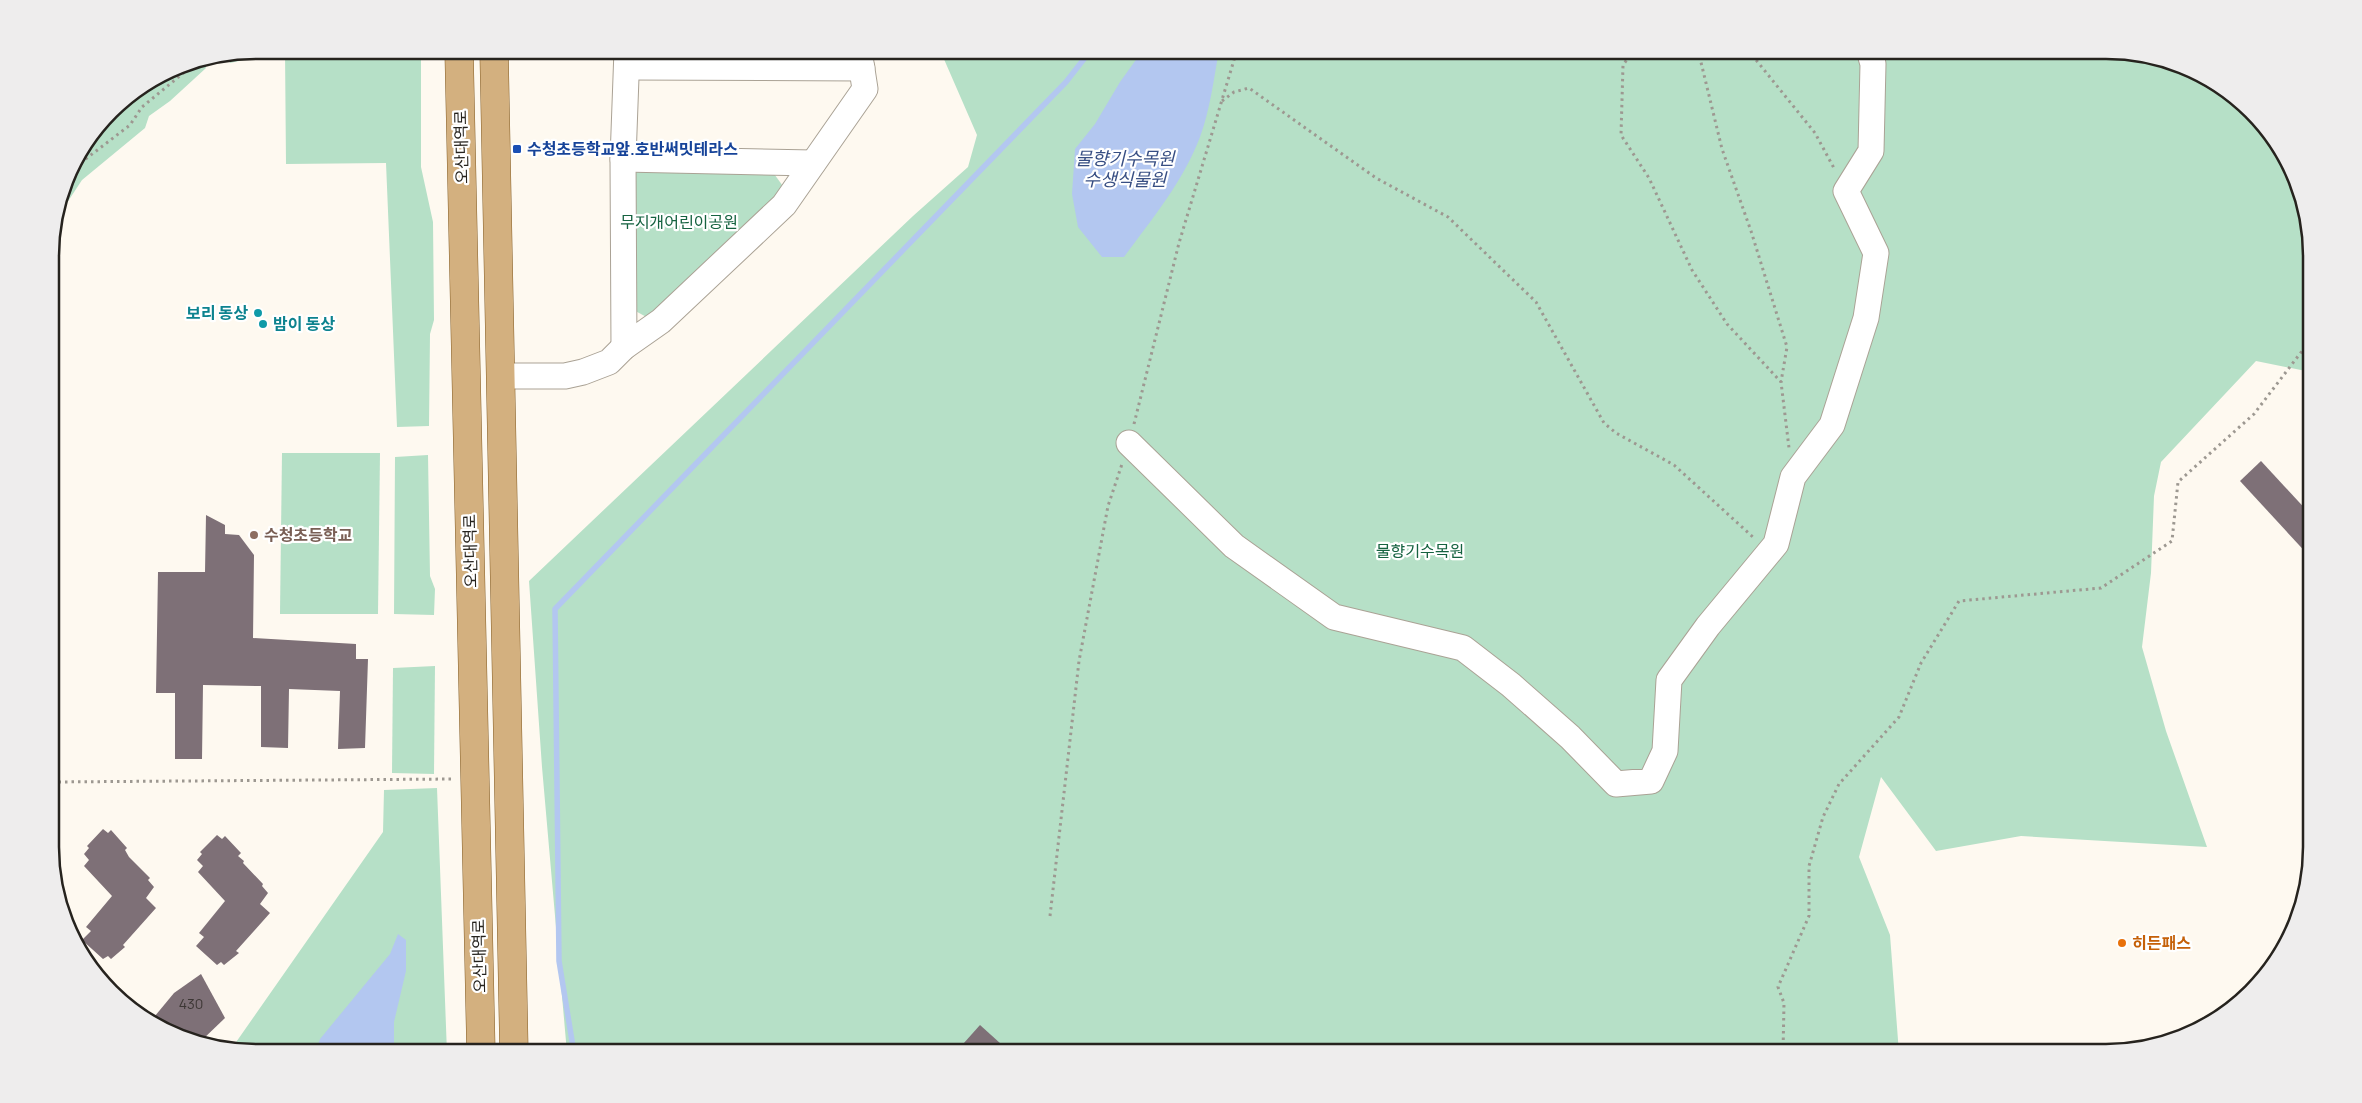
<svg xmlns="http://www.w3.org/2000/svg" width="2362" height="1103" font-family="Manrope,'Noto Sans KR',sans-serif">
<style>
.green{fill:#b6e0c7}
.water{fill:#b3c7f0}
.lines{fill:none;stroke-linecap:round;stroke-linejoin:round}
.stream{stroke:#b3c7f0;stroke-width:5.5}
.building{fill:#7e7077}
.minor-casing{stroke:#aaa295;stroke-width:27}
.major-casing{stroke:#845d25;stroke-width:29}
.path{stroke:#9d9891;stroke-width:3;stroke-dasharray:2.5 4;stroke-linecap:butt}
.minor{stroke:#fff;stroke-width:25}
.major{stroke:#d3b07f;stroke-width:28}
.transit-dot{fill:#1a4fb4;stroke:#fff;stroke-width:2}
.culture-dot{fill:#0f9aa8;stroke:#fff;stroke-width:2}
.education-dot{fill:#8d6e63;stroke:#fff;stroke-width:2}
.food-dot{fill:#e8710a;stroke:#fff;stroke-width:2}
.labels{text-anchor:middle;stroke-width:4.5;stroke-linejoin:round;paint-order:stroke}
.number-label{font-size:14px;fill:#3c3634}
.street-label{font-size:16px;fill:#26231e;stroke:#fff}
.transit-label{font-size:16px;font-weight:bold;fill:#164399;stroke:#fff;text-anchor:start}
.park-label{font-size:16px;fill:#156240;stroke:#fff}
.culture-label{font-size:16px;font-weight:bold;fill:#0d838f;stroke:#fff;text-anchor:end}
.education-label{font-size:16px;font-weight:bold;fill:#785e54;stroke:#fff;text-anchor:start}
.food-label{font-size:16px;font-weight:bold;fill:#c56008;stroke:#fff;text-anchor:start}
.water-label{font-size:18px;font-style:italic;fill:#374e83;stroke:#fff}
.rim{fill:none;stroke:#26231e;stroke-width:2.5}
</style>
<rect width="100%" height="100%" fill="#fef9f0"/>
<!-- green -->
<g class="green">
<path d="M256,50H421V167L433,222L434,320L430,334L429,426L397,427L386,163L286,164L285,51L230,63L228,56Z"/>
<path d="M940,50H2106L2185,66L2232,93L2270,131L2296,177L2310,229L2311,372L2256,361L2161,462L2154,496L2151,573L2142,647L2166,731L2207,847L2021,836L1936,851L1881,777L1859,857L1890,935L1899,1053H567L542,767L529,581L913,216L968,167L977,135Z"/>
<path d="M203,60L206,68L170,101L149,116L145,128L82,180L57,218L71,165L100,127L108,123L122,101L177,66Z"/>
<path d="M638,171H772L785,189L652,320L628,307V180Z"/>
<path d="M282,453H380L378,614H280Z"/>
<path d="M428,455L430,576L435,589L434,615L394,614L395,457Z"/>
<path d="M435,666L434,774L392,773L393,668Z"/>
<path d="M437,788L447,1053H256L232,1048L383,832L384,790Z"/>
</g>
<!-- water -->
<g class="water">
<path d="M1143,50H1219C1214,78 1210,110 1200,137C1183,182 1152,219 1124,257H1102L1078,227L1072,194L1075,149L1095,124L1120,82Z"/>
<path d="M398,934L406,940V971L394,1022V1053H315L320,1039L390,954Z"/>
</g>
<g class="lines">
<!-- stream -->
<path class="stream" d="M574,1053L559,961L555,609L1066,82L1091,50"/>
</g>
<!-- building -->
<g class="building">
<path d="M2261,461L2311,515V558L2240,481Z"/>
<path d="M206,515L225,525V534L239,535L254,555L253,638L356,644V659H368L365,748L338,749L340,691L289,689L288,748L261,747V686L203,685L202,759H175V693H156L158,572H205Z"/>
<path d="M103,829L108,833L111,830L127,848L125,850L129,857L150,878L148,880L154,887L146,898L156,908L123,945L125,947L111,959L108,956L103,959L82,940L91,931L86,927L112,896L84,866L89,860L84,854L89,848L87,846Z"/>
<path d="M217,835L222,839L225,836L241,853L238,856L244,861L243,863L263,884L262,886L268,893L260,904L270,913L236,951L239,953L224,965L221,962L217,965L196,946L204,937L199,933L225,901L198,872L203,866L197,860L202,854L200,852Z"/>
<path d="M201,974L225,1018L200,1042L177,1037L150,1022L174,993Z"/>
<path d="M980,1025L1011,1053H955Z"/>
</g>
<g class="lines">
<!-- minor casing -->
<g class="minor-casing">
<g id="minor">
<path d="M627,67L862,68"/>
<path d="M623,159L813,163"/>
<path d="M624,347L623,159L627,50"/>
<path d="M500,376H565L583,372L609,362L624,347L661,321L784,205L865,89L859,50"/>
<path d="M1129,443L1234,546L1334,617L1463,648L1511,685L1570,737L1616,784L1651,781L1665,751L1669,680L1708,626L1776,544L1793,477L1832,425L1866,318L1876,253L1846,191L1871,151L1873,64L1869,50"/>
</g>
</g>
<!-- major casing -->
<g class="major-casing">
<g id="major">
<path d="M459,50L481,1053"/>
<path d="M494,50L514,1053"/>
</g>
</g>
<!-- path -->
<g class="path">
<path d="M1634,50L1623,65L1621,135L1649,178L1692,270L1727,324L1781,382L1789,448"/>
<path d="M1698,50L1722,149L1751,231L1787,347L1781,382"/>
<path d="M1748,50L1815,133L1835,170"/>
<path d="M1222,101L1234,92L1249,88L1376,178L1448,217L1536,302L1604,423L1616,433L1674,465L1754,538"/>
<path d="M70,171L130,125L142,107L198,61"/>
<path d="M1134,424L1179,243L1237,50"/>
<path d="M52,782L453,779"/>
<path d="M1050,916L1079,661L1108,506L1122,464"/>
<path d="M1783,1053L1784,1003L1778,987L1809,916V866L1823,817L1839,784L1899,717L1921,663L1959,601L2101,588L2172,541L2178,482L2254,414L2302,351L2311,353"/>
</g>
<!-- minor -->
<use href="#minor" class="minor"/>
<!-- major -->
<use href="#major" class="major"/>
</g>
<!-- markers -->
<rect class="transit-dot" x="512" y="144" width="10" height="10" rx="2.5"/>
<g class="culture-dot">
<circle cx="258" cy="313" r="5"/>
<circle cx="263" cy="324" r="5"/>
</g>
<circle class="education-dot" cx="254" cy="535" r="5"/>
<circle class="food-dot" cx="2122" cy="943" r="5"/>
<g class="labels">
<!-- number labels -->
<g class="number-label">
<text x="191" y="1009">430</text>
</g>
<!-- street labels -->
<g class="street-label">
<text transform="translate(461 147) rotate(-91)" y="6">오산대역로</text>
<text transform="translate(470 551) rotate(-91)" y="6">오산대역로</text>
<text transform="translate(479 956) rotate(-91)" y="6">오산대역로</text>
</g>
<!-- transit labels -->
<g class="transit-label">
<text x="527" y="155">수청초등학교앞.호반써밋테라스</text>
</g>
<!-- park labels -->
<g class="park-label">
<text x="679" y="228">무지개어린이공원</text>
<text x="1420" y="557">물향기수목원</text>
</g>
<!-- culture labels -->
<g class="culture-label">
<text x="248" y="319">보리 동상</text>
<text x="273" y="330" text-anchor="start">밤이 동상</text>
</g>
<!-- education labels -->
<g class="education-label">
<text x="264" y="541">수청초등학교</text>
</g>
<!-- food labels -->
<g class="food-label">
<text x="2132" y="949">히든패스</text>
</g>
<!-- water labels -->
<g class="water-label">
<text x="1125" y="165">물향기수목원<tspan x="1125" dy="21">수생식물원</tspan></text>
</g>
</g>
<!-- crop -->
<path d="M0 0H2362V1103H0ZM256 59H2106A197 197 0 0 1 2303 256V847A197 197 0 0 1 2106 1044H256A197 197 0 0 1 59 847V256A197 197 0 0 1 256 59Z" fill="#eeeded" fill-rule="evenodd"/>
<path class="rim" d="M256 59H2106A197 197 0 0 1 2303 256V847A197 197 0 0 1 2106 1044H256A197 197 0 0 1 59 847V256A197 197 0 0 1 256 59Z"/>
</svg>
